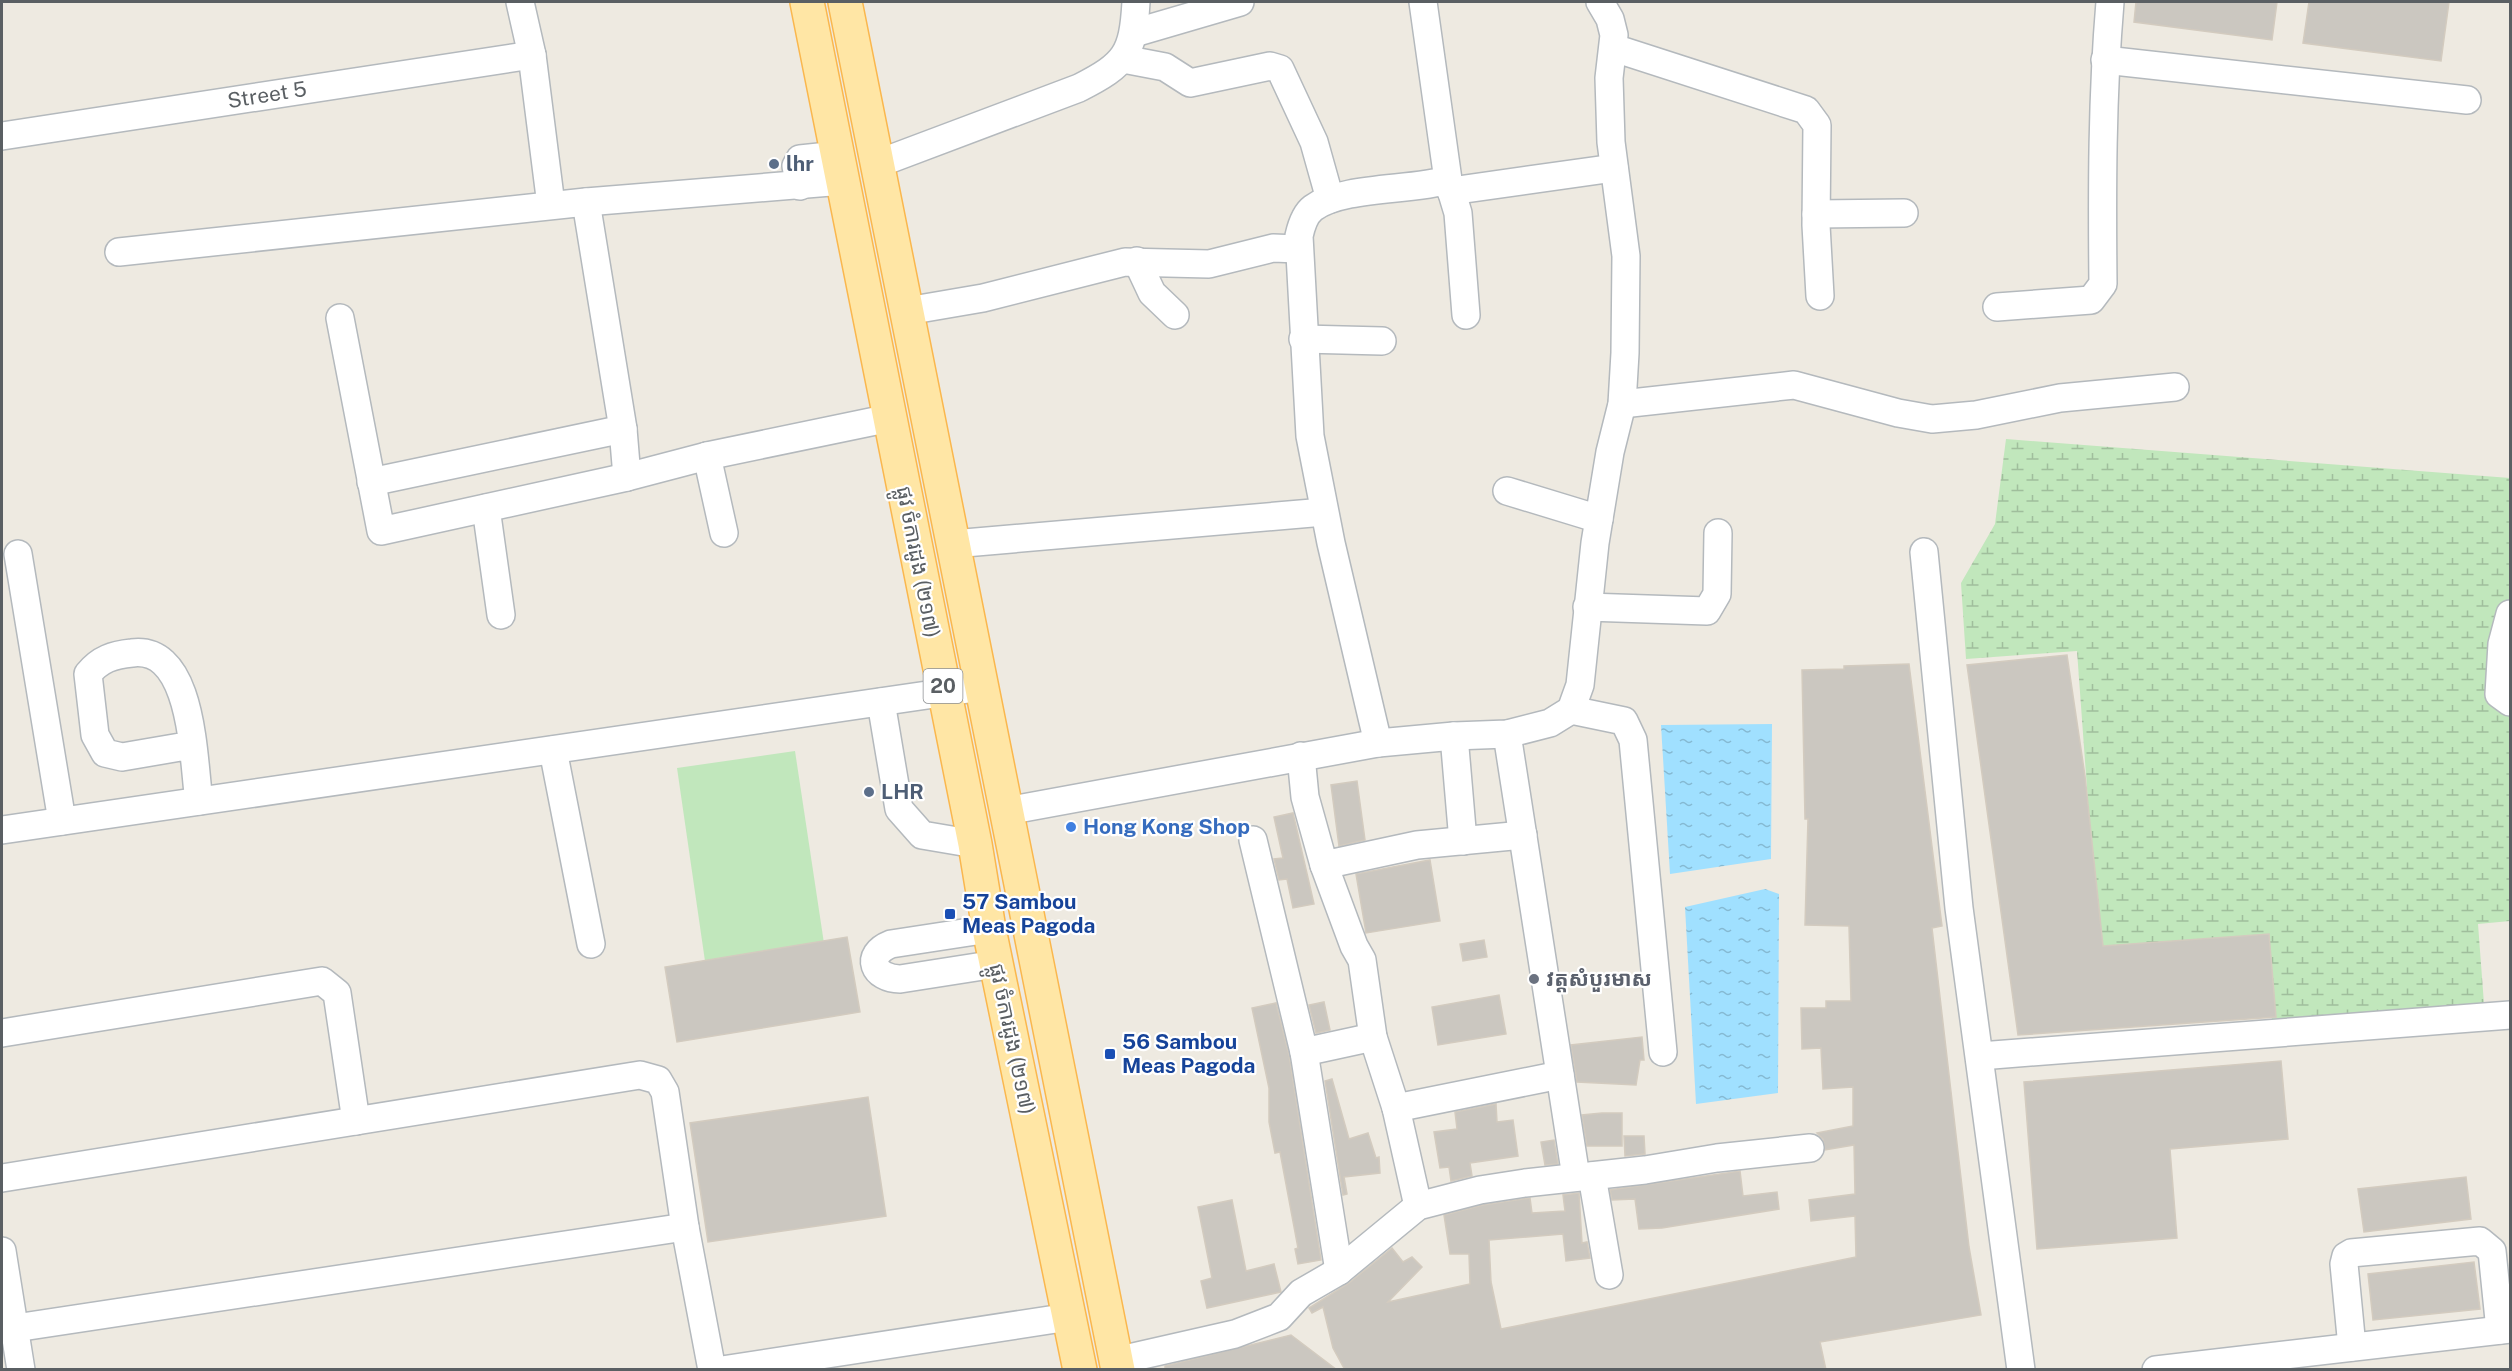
<svg xmlns="http://www.w3.org/2000/svg" width="2512" height="1371" font-family="'Public Sans','Noto Sans Khmer',sans-serif">
<style>
.wetland{fill:url(#wetland-marsh)}
.pitch{fill:#c1e7bc}
.water{fill:url(#water-ripples)}
.building{fill:#cbc7c0;stroke:#d3cbbf;stroke-width:1.5}
.lines{fill:none;stroke-linecap:round;stroke-linejoin:round}
.minor-casing{stroke:#b4b9bd;stroke-width:30}
.major-casing{stroke:#fab74e;stroke-width:36}
.minor{stroke:#fff;stroke-width:27}
.major{stroke:#ffe6a5;stroke-width:33}
.service-dot{fill:#5c6f8a;stroke:#fff;stroke-width:2}
.shop-dot{fill:#3f7fe0;stroke:#fff;stroke-width:2}
.transit-dot{fill:#1a4fb4;stroke:#fff;stroke-width:2}
.worship-dot{fill:#6b7280;stroke:#fff;stroke-width:2}
.labels{text-anchor:middle;stroke-width:4.5;stroke-linejoin:round;paint-order:stroke}
.shield{fill:#fff;stroke:#8c8f92;stroke-width:1.5}
.shield-label{font-size:20px;font-weight:bold;fill:#5a5f63}
.street-label{font-size:21px;fill:#5a5f63;stroke:#fff}
.service-label{font-size:21px;font-weight:bold;fill:#4e5e75;stroke:#fff;text-anchor:start}
.shop-label{font-size:21px;font-weight:bold;fill:#366cbe;stroke:#fff;text-anchor:start}
.transit-label{font-size:21px;font-weight:bold;fill:#164399;stroke:#fff;text-anchor:start}
.worship-label{font-size:21px;font-weight:bold;fill:#5b616d;stroke:#fff;text-anchor:start}
</style>
<defs>
<pattern id="wetland-marsh" width="20" height="14" patternUnits="userSpaceOnUse" patternTransform="scale(1.5)"><rect width="20" height="14" fill="#c1e7bc"/><path d="M1 5h8M5 5V1M11 12h8M15 12V8" fill="none" stroke="#a0be9c"/></pattern>
<pattern id="water-ripples" width="26" height="14" patternUnits="userSpaceOnUse" patternTransform="scale(1.5)"><rect width="26" height="14" fill="#a0e0ff"/><path d="M2 4q2-2 4 0t4 0M15 11q2-2 4 0t4 0" fill="none" stroke="#85b9d2"/></pattern>
</defs>
<rect width="100%" height="100%" fill="#eeeae1"/>
<!-- wetland -->
<path class="wetland" d="M2006,439L2510,478V921L2478,924L2484,1004L2272,1019L2266,941L2099,953L2077,651L1966,659L1961,583L1995,524Z"/>
<!-- pitch -->
<path class="pitch" d="M795,751L825,950L706,968L677,768Z"/>
<!-- water -->
<g class="water">
<path d="M1772,724L1771,859L1670,874L1661,725Z"/>
<path d="M1765,889L1779,894L1778,1093L1696,1104L1685,907Z"/>
</g>
<!-- building -->
<g class="building">
<path d="M2136,2H2277L2272,40L2134,22Z"/>
<path d="M2309,2H2449L2441,61L2303,43Z"/>
<path d="M2067,655L2085,776L2103,946L2269,934L2276,1017L2018,1035L1967,665Z"/>
<path d="M1909,664L1942,926L1932,928L1969,1247L1981,1315L1820,1342L1826,1370H1345L1333,1348L1323,1307L1312,1313L1309,1308L1349,1283L1392,1248L1403,1262L1412,1257L1422,1267L1388,1302L1470,1284L1469,1254H1450L1444,1215L1483,1205L1530,1198L1532,1213L1565,1211L1563,1195L1579,1193L1582,1243L1587,1242L1590,1258L1566,1261L1563,1234L1489,1240L1491,1282L1501,1329L1856,1257L1855,1216L1811,1221L1809,1200L1855,1194L1854,1145L1825,1150L1823,1139L1817,1133L1853,1126V1087L1823,1089L1821,1048L1802,1049L1801,1008H1826V1001H1851L1849,926L1805,925L1808,819H1805L1802,670L1844,669V666Z"/>
<path d="M1357,781L1365,840L1339,846L1331,785Z"/>
<path d="M1293,813L1314,904L1293,908L1287,879L1279,880L1274,859L1283,858L1274,817Z"/>
<path d="M1430,860L1440,921L1366,933L1356,874Z"/>
<path d="M847,937L860,1012L677,1042L665,967Z"/>
<path d="M1484,940L1487,957L1463,961L1460,944Z"/>
<path d="M1499,995L1506,1034L1438,1045L1432,1007Z"/>
<path d="M1324,1002L1330,1030L1316,1033L1309,1005Z"/>
<path d="M1276,1003L1289,1055L1321,1260L1298,1264L1295,1249L1298,1248L1280,1152L1275,1153L1269,1122V1088L1252,1008Z"/>
<path d="M1642,1037L1644,1060H1640L1636,1085L1577,1082L1571,1045Z"/>
<path d="M2281,1061L2288,1139L2170,1149L2177,1238L2037,1249L2024,1082Z"/>
<path d="M1332,1079L1349,1139L1368,1133L1376,1158L1379,1157L1380,1173L1344,1177L1347,1194L1343,1195L1325,1081Z"/>
<path d="M868,1097L886,1216L708,1242L690,1123Z"/>
<path d="M1496,1104L1497,1122L1513,1120L1518,1156L1470,1163L1472,1176L1451,1181L1449,1167L1440,1168L1434,1132L1457,1129L1455,1112Z"/>
<path d="M1602,1113H1622V1146H1587L1582,1115Z"/>
<path d="M1624,1136H1644L1645,1154L1625,1156Z"/>
<path d="M1554,1140L1558,1164L1545,1165L1541,1142Z"/>
<path d="M1740,1171L1743,1196L1777,1192L1779,1209L1662,1228L1639,1229L1635,1199L1612,1200L1610,1190Z"/>
<path d="M2466,1177L2471,1219L2364,1232L2358,1189Z"/>
<path d="M1232,1200L1246,1271L1274,1264L1281,1292L1207,1308L1201,1281L1212,1278L1198,1207Z"/>
<path d="M2474,1262L2480,1309L2373,1320L2368,1274Z"/>
<path d="M1291,1335L1337,1370H1165V1366Z"/>
</g>
<g class="lines">
<!-- minor casing -->
<g class="minor-casing">
<g id="minor">
<path d="M520,2L532,55L551,205"/>
<path d="M1423,2L1448,180L1458,213L1466,315"/>
<path d="M1134,33L1240,2"/>
<path d="M1614,48L1806,110L1817,125L1816,225L1820,296"/>
<path d="M1123,59L1165,67L1190,83L1270,66L1280,69L1314,142L1330,199"/>
<path d="M2105,60L2467,100"/>
<path d="M2,136L532,55"/>
<path d="M877,164L1079,88C1126,64 1133,54 1136,2"/>
<path d="M800,186L796,166L800,159L838,155"/>
<path d="M1451,191L1614,168"/>
<path d="M586,202L623,429L627,477L707,456L890,418"/>
<path d="M1816,214L1904,213"/>
<path d="M119,252L586,202L843,181"/>
<path d="M1137,261L1152,293L1175,315"/>
<path d="M1997,307L2091,300L2103,284C2102,190 2102,96 2110,2"/>
<path d="M907,311L983,298L1125,262L1209,264L1273,248L1298,249"/>
<path d="M340,318L381,531L627,477"/>
<path d="M1303,339L1382,341"/>
<path d="M1622,404L1794,385L1898,413L1932,419L1976,415L2060,398L2175,387"/>
<path d="M707,456L724,533"/>
<path d="M371,482L623,429"/>
<path d="M1507,491L1599,519"/>
<path d="M486,508L501,615"/>
<path d="M953,544L1324,512"/>
<path d="M1924,552L1959,908L2021,1370"/>
<path d="M18,554L62,821"/>
<path d="M1587,607L1707,611L1717,594L1718,533"/>
<path d="M2510,614L2502,644L2499,694L2510,702"/>
<path d="M881,702L899,809L922,835L975,844"/>
<path d="M1571,710L1624,721L1633,740L1663,1052"/>
<path d="M1507,734L1576,1177"/>
<path d="M1454,736L1463,841"/>
<path d="M1378,743L1331,543L1310,436L1299,236C1301,227 1305,214 1313,208C1343,186 1411,191 1448,180"/>
<path d="M192,745L122,757L105,753L95,735L88,674C100,659 113,655 132,653C194,645 193,761 199,801"/>
<path d="M553,750L591,944"/>
<path d="M1301,756L1305,797L1324,865L1417,845L1523,835"/>
<path d="M1006,811L1378,743L1454,736L1507,734L1550,723L1571,710L1580,685L1595,543L1610,452L1622,404L1625,353L1626,256L1611,142L1609,78L1614,35L1610,19L1600,2"/>
<path d="M2,830L982,687"/>
<path d="M1253,840L1304,1052L1373,1037"/>
<path d="M1324,865L1354,946L1362,960L1373,1037L1396,1108L1418,1206"/>
<path d="M989,929L891,944C863,955 874,979 900,979L996,964"/>
<path d="M2,1033L322,981L337,993L356,1121"/>
<path d="M1304,1052L1339,1271"/>
<path d="M1980,1056L2510,1015"/>
<path d="M1396,1108L1560,1075"/>
<path d="M1592,1176L1609,1275"/>
<path d="M2,1178L640,1075L658,1080L665,1092L685,1227L712,1370"/>
<path d="M2,1251L21,1370"/>
<path d="M2,1330L685,1227"/>
<path d="M2352,1347L2344,1264L2346,1256L2351,1253L2480,1241L2492,1251L2500,1330"/>
<path d="M1116,1361L1235,1334L1279,1317L1301,1293L1339,1271L1418,1206L1480,1190L1525,1183L1645,1170L1717,1158L1810,1148"/>
<path d="M722,1370L1069,1317"/>
<path d="M2156,1370L2510,1329"/>
</g>
</g>
<!-- major casing -->
<g class="major-casing">
<g id="major">
<path d="M807,2L975,844L989,929L1080,1370"/>
<path d="M845,2L1118,1370"/>
</g>
</g>
<!-- minor -->
<use href="#minor" class="minor"/>
<!-- major -->
<use href="#major" class="major"/>
</g>
<!-- markers -->
<g class="service-dot">
<circle cx="774" cy="164" r="6"/>
<circle cx="869" cy="792" r="6"/>
</g>
<circle class="shop-dot" cx="1071" cy="827" r="6"/>
<g class="transit-dot">
<rect x="944" y="908" width="12" height="12" rx="3"/>
<rect x="1104" y="1048" width="12" height="12" rx="3"/>
</g>
<circle class="worship-dot" cx="1534" cy="979" r="6"/>
<g class="labels">
<!-- shield labels -->
<rect class="shield" x="923.5" y="669" width="39" height="34" rx="4.5"/>
<g class="shield-label">
<text x="943" y="693">20</text>
</g>
<!-- street labels -->
<g class="street-label">
<text transform="translate(267 95) rotate(-9)" y="7">Street 5</text>
<text transform="translate(918 562) rotate(79)" y="7">ផ្លូវ ចំការដូង (២១៧)</text>
<text transform="translate(1012 1039) rotate(78)" y="7">ផ្លូវ ចំការដូង (២១៧)</text>
</g>
<!-- service labels -->
<g class="service-label">
<text x="786" y="171">lhr</text>
<text x="881" y="799">LHR</text>
</g>
<!-- shop labels -->
<g class="shop-label">
<text x="1083" y="834">Hong Kong Shop</text>
</g>
<!-- transit labels -->
<g class="transit-label">
<text x="962" y="909">57 Sambou<tspan x="962" dy="24">Meas Pagoda</tspan></text>
<text x="1122" y="1049">56 Sambou<tspan x="1122" dy="24">Meas Pagoda</tspan></text>
</g>
<!-- worship labels -->
<g class="worship-label">
<text x="1546" y="986">វត្តសំបួរមាស</text>
</g>
</g>
<!-- border -->
<rect width="2512" height="1371" fill="none" stroke="#5a5f63" stroke-width="6"/>
</svg>
